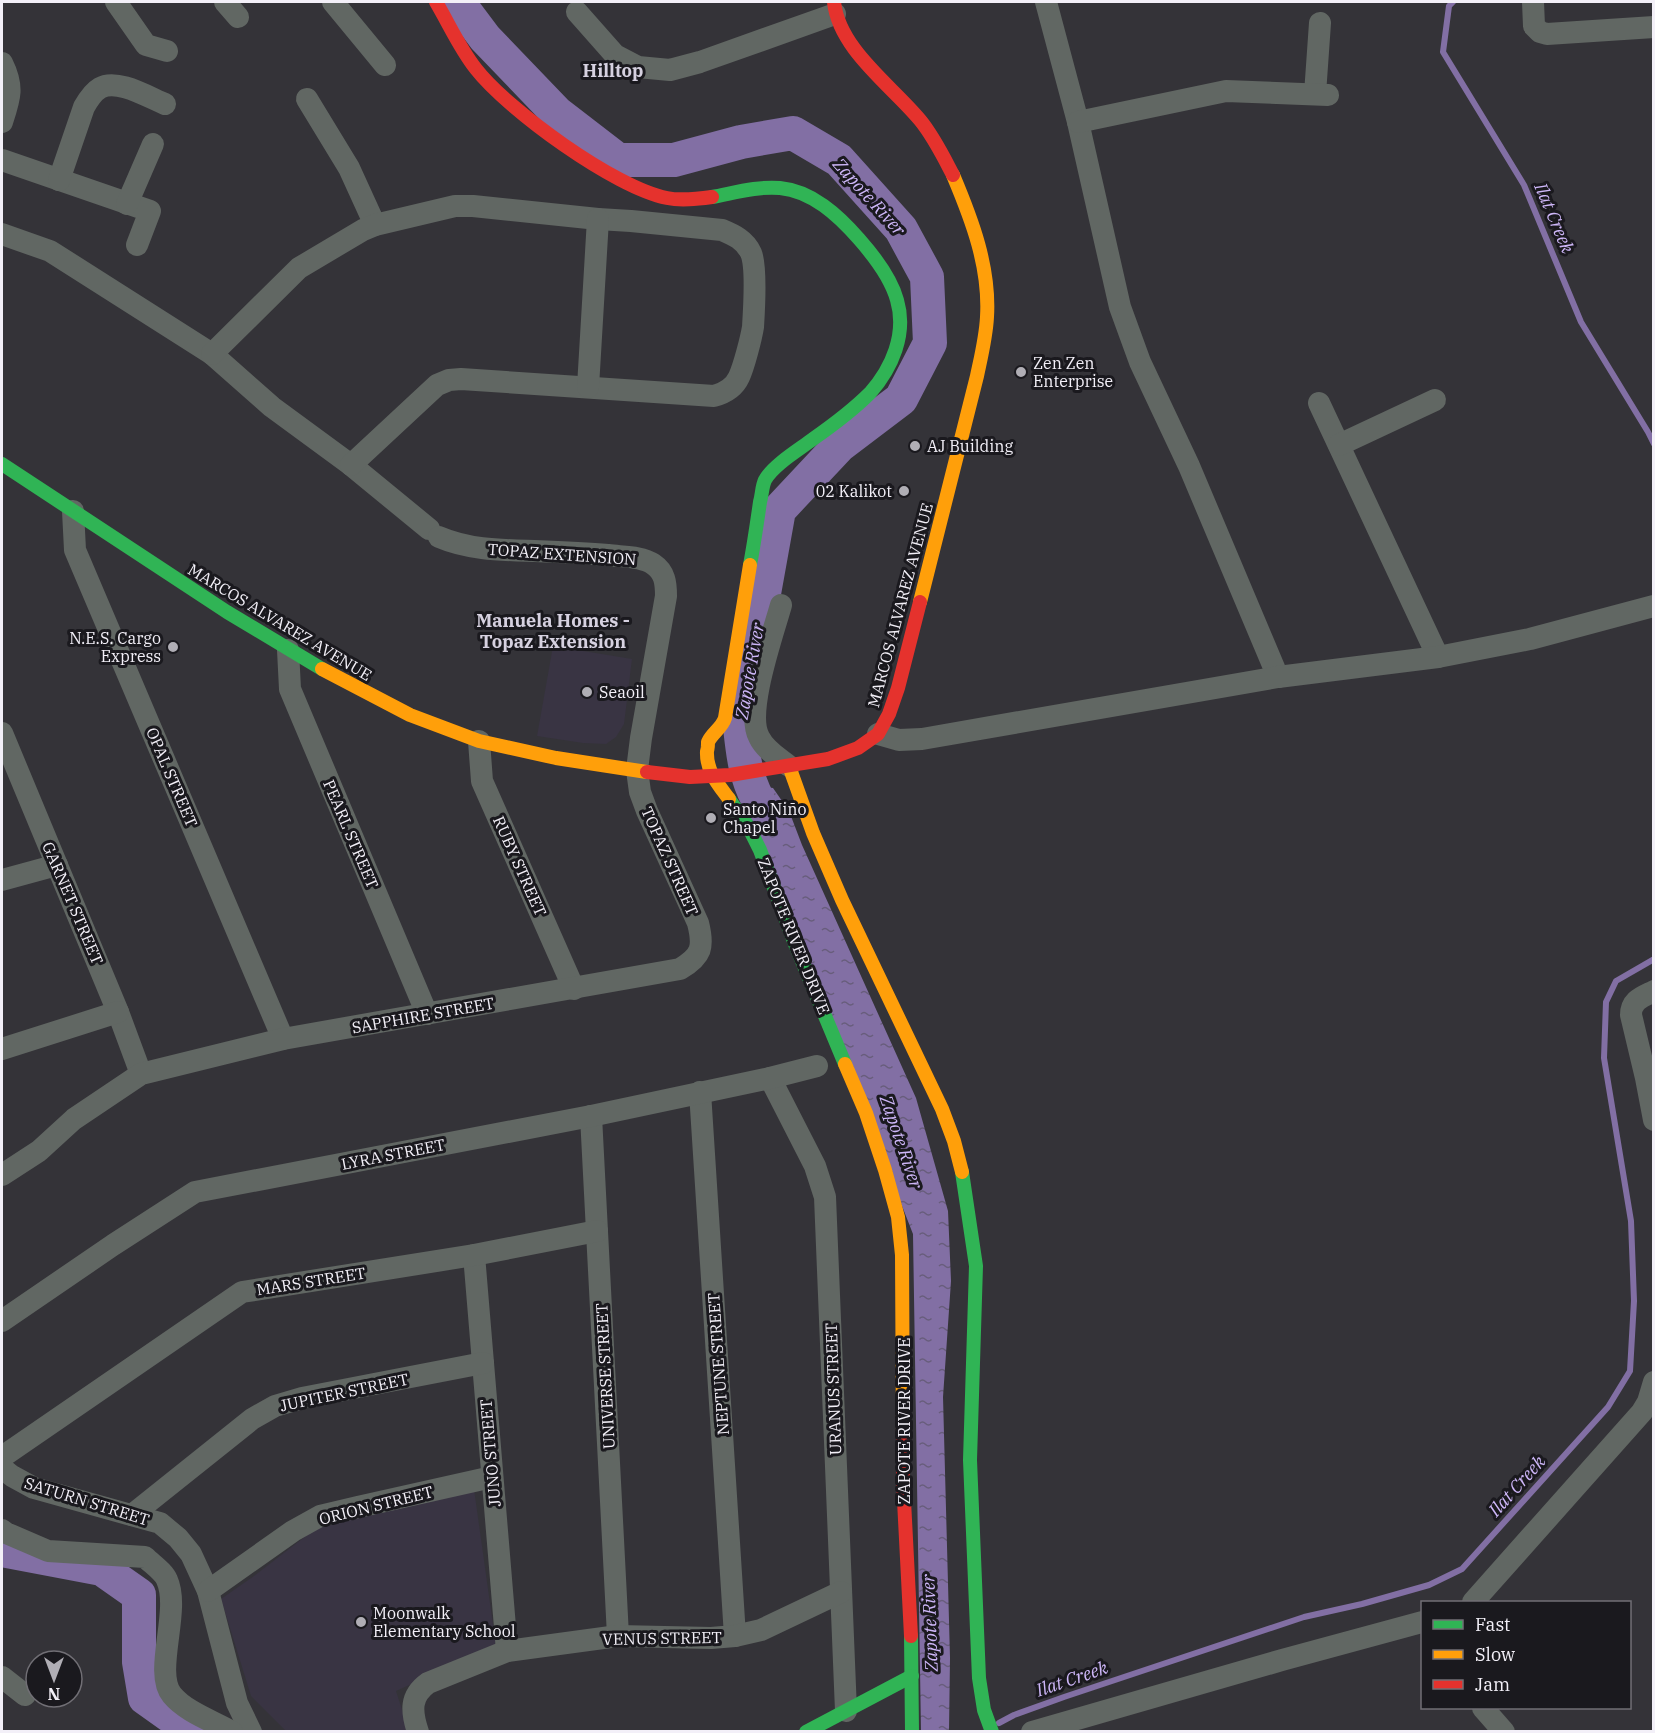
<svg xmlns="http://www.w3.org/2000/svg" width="1655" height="1733" font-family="'IBM Plex Serif',serif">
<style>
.built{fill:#393443}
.water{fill:url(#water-ripples)}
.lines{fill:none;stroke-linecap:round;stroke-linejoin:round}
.stream{stroke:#826fa4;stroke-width:6}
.river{stroke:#826fa4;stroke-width:34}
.street{stroke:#616763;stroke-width:22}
.fast{stroke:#30b455;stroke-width:14}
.slow{stroke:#ff9f0a;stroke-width:14}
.jam{stroke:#e5322d;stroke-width:14}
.poi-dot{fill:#b0aeb5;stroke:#1a191e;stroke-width:2}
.labels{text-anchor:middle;stroke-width:6;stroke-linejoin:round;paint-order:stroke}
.poi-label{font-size:16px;fill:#f3f0f8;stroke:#1a191e;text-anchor:start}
.street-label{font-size:16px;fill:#f3f0f8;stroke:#1a191e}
.neighbourhood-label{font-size:18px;font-weight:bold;fill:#d6d1e0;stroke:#1a191e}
.water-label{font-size:18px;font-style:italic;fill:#ceb7f9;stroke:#1a191e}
</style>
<defs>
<pattern id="water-ripples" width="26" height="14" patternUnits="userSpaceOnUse" patternTransform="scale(1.5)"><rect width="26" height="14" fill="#826fa4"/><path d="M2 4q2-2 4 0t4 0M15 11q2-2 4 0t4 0" fill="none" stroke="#685d7c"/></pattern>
</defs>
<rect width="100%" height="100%" fill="#343338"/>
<!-- built -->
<g class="built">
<path d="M553,646L632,659L624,724L616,737L606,744L583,743L537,736Z"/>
<path d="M474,1489L496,1646L396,1691L409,1731H286L251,1696L221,1599L254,1576L319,1526Z"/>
</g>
<!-- water -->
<path class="water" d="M759,786L773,788L789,811L802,845L916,1098L948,1211L951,1281L943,1397L950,1658L949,1731H921L913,1234L740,791Z"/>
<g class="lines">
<!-- stream -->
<g class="stream">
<path d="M1453,2L1449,6L1443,52L1524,185L1581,322L1648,432L1654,444"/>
<path d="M999,1723L1014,1715L1064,1697L1304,1617L1362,1604L1429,1585L1462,1569L1608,1407L1630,1371L1634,1301L1631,1221L1604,1058L1606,1002L1616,981L1654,959"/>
</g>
<!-- river -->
<g class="river">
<path d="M458,2L485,38L557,113L618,160H674L741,142L793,133L839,160L901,229L927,277L930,343L901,399L839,446L779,510L740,727C743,755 745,775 758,800"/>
<path d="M2,1550L102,1569L139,1595V1662L145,1698L193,1732"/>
</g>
<!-- street -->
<g class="street">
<path d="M116,2L146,45L167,51"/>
<path d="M225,2L238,17"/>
<path d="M333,2L385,65"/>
<path d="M1046,2L1078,122L1120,307L1140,362L1189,466L1278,677"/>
<path d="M1533,2L1534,26L1540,32L1547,34L1654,27"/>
<path d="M577,12L615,55L638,67L670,70L700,62L835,14"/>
<path d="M2,63C14,87 10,98 2,122"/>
<path d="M1315,94L1320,23"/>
<path d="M307,99L349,168L375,225"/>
<path d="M1078,122L1226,91L1328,95"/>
<path d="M2,160L150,211L137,245"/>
<path d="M59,180L84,107C88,100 93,92 100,88C117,78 148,97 165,104"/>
<path d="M127,204L153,144"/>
<path d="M2,234L50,251L212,354L272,407L351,465L429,529"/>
<path d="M212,354L299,268L363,230L375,225L455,206H473L598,219L631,221L722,230C734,235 745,240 751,253C757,267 754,311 753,327C751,339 744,366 739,377C734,388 725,393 714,396L461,379L449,380L437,385L351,465"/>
<path d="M588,387L598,219"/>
<path d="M1319,403L1438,657"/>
<path d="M1339,445L1435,400"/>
<path d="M73,511L75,550L283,1039"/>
<path d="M781,605C773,634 745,712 759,737C765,750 779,758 789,766"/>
<path d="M288,650L290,689L427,1014"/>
<path d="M2,733L118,1012L141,1074"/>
<path d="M878,734L899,740L922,739L1278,677L1438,657L1530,639L1654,606"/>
<path d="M479,741L482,781L574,989"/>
<path d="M2,880L57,865"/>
<path d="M1654,991C1642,997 1631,1000 1631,1015L1646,1078L1654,1120"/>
<path d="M2,1049L118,1012"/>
<path d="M770,1078L815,1166L825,1197L846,1711"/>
<path d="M700,1092L735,1636"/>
<path d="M591,1116L618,1636"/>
<path d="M2,1175L39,1151L74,1119L141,1074L283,1039L680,969C702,956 704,947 698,923L647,811L640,792L637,770L641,738L666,596C666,583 665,572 653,564C641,556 623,557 608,555C584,553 559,552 534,551C502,550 469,550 439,537"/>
<path d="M474,1255L507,1651"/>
<path d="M2,1321L113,1245L195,1192L591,1116L770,1078L817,1066"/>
<path d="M2,1457L242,1292L474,1255L597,1231"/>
<path d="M2,1468L12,1476L34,1488L160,1523L178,1538L191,1554L208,1591L237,1703L251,1732"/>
<path d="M132,1515L252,1419L275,1406L302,1398L483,1363"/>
<path d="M2,1530L6,1533L48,1551L145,1557C152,1564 164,1572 167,1580C181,1611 153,1672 172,1695C186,1712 213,1721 232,1732"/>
<path d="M208,1591L293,1531L320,1516L358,1507L492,1477"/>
<path d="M1473,1602L1642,1412L1648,1402L1654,1382"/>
<path d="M2,1677L25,1695"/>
<path d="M1483,1708L1504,1732"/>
<path d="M418,1732C411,1711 410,1696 428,1683L507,1651L618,1636L711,1638L735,1636L761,1630L841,1592"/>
<path d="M1032,1732L1282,1660L1422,1622"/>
</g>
<!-- fast -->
<g class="fast">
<path d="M712,197C734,193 757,186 780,188C812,191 838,215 859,239C874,256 891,278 897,300C907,334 892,368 870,393C853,410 833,425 813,439C800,449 773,465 765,480C762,486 762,495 760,502C757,523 754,544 750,565"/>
<path d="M2,464L227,612L322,669"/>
<path d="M729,799L748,826L760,850L795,944L845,1064"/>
<path d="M962,1172L976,1266L970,1460L979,1678L984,1710L992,1732"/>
<path d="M911,1636L912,1732"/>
<path d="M806,1732L912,1676"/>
</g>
<!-- slow -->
<g class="slow">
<path d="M920,602L977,376C981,357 986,337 987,317C990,267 972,220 953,175"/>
<path d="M322,669L410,715L479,741L556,758L647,772"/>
<path d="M789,766L813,833L842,900L942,1109L954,1141L962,1172"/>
<path d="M729,799C718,784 706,771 707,751C708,750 708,743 708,742C712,733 722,728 725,718L750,565"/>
<path d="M845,1064L866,1113L885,1170L898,1217L902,1255L903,1439"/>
</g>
<!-- jam -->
<g class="jam">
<path d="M436,2C449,24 460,49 476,69C508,110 615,188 667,198C681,201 697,199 712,197"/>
<path d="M834,2C839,49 891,85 920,120C934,137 943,156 953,175"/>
<path d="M647,772L690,777L730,775L828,759L858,748L878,734L889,714L898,688L920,602"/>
<path d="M903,1439V1481L911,1636"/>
</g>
</g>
<!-- markers -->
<g class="poi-dot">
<circle cx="1021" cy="372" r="6"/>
<circle cx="915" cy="446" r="6"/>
<circle cx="904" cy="491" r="6"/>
<circle cx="173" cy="647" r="6"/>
<circle cx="587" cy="692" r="6"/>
<circle cx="711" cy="818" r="6"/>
<circle cx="361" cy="1622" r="6"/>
</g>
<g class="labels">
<!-- poi labels -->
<g class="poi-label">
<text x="1033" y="369">Zen Zen<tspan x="1033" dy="18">Enterprise</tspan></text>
<text x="927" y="452">AJ Building</text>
<text x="892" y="497" text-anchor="end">02 Kalikot</text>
<text x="161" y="644" text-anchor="end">N.E.S. Cargo<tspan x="161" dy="18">Express</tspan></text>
<text x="599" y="698">Seaoil</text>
<text x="723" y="815">Santo Niño<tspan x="723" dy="18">Chapel</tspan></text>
<text x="373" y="1619">Moonwalk<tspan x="373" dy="18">Elementary School</tspan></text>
</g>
<!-- street labels -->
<g class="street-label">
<text transform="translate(562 554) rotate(4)" y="6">TOPAZ EXTENSION</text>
<text transform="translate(900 605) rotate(-75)" y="6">MARCOS ALVAREZ AVENUE</text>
<text transform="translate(280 622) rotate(31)" y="6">MARCOS ALVAREZ AVENUE</text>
<text transform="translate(172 777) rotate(67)" y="6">OPAL STREET</text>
<text transform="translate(351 834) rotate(67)" y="6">PEARL STREET</text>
<text transform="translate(670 861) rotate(66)" y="6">TOPAZ STREET</text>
<text transform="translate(520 866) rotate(66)" y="6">RUBY STREET</text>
<text transform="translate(73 903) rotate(67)" y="6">GARNET STREET</text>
<text transform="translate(794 936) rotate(68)" y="6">ZAPOTE RIVER DRIVE</text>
<text transform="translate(423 1015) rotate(-10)" y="6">SAPPHIRE STREET</text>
<text transform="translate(393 1154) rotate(-11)" y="6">LYRA STREET</text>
<text transform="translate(311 1281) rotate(-9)" y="6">MARS STREET</text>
<text transform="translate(718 1364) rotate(-94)" y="6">NEPTUNE STREET</text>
<text transform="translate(605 1376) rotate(-93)" y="6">UNIVERSE STREET</text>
<text transform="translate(833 1389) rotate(-92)" y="6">URANUS STREET</text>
<text transform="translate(344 1392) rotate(-12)" y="6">JUPITER STREET</text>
<text transform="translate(904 1421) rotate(-90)" y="6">ZAPOTE RIVER DRIVE</text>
<text transform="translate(490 1453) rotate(-95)" y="6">JUNO STREET</text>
<text transform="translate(87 1501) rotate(17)" y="6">SATURN STREET</text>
<text transform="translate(376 1505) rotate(-14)" y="6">ORION STREET</text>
<text transform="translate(662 1638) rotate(-1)" y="6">VENUS STREET</text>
</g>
<!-- neighbourhood labels -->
<g class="neighbourhood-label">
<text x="613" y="77">Hilltop</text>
<text x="553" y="627">Manuela Homes -<tspan x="553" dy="21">Topaz Extension</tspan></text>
</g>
<!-- water labels -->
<g class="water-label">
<text transform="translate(869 197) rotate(48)" y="6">Zapote River</text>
<text transform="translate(1554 218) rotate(67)" y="6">Ilat Creek</text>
<text transform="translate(750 671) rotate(-80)" y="6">Zapote River</text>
<text transform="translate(901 1142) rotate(71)" y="6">Zapote River</text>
<text transform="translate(1517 1486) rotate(-48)" y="6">Ilat Creek</text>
<text transform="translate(930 1623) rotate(-92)" y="6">Zapote River</text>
<text transform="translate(1072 1679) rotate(-19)" y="6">Ilat Creek</text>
</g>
</g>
<!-- border -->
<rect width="1655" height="1733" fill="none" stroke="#f3f0f8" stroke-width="6"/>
<!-- legend -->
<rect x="1421" y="1601" width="210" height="108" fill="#1a191e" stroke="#716f75" stroke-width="1.5"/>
<rect x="1433" y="1620" width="30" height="9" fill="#30b455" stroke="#716f75" stroke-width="1.5"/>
<text x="1475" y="1631" font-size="18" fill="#f3f0f8">Fast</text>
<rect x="1433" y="1650" width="30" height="9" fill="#ff9f0a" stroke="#716f75" stroke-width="1.5"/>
<text x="1475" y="1661" font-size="18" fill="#f3f0f8">Slow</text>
<rect x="1433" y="1680" width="30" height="9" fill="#e5322d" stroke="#716f75" stroke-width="1.5"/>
<text x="1475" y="1691" font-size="18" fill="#f3f0f8">Jam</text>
<!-- north arrow -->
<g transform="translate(54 1679) rotate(180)"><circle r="28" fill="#1a191e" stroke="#716f75" stroke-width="1.5"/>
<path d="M0-4.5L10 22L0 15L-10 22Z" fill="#b0aeb5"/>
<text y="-9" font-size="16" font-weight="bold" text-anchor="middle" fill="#f3f0f8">N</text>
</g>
</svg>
